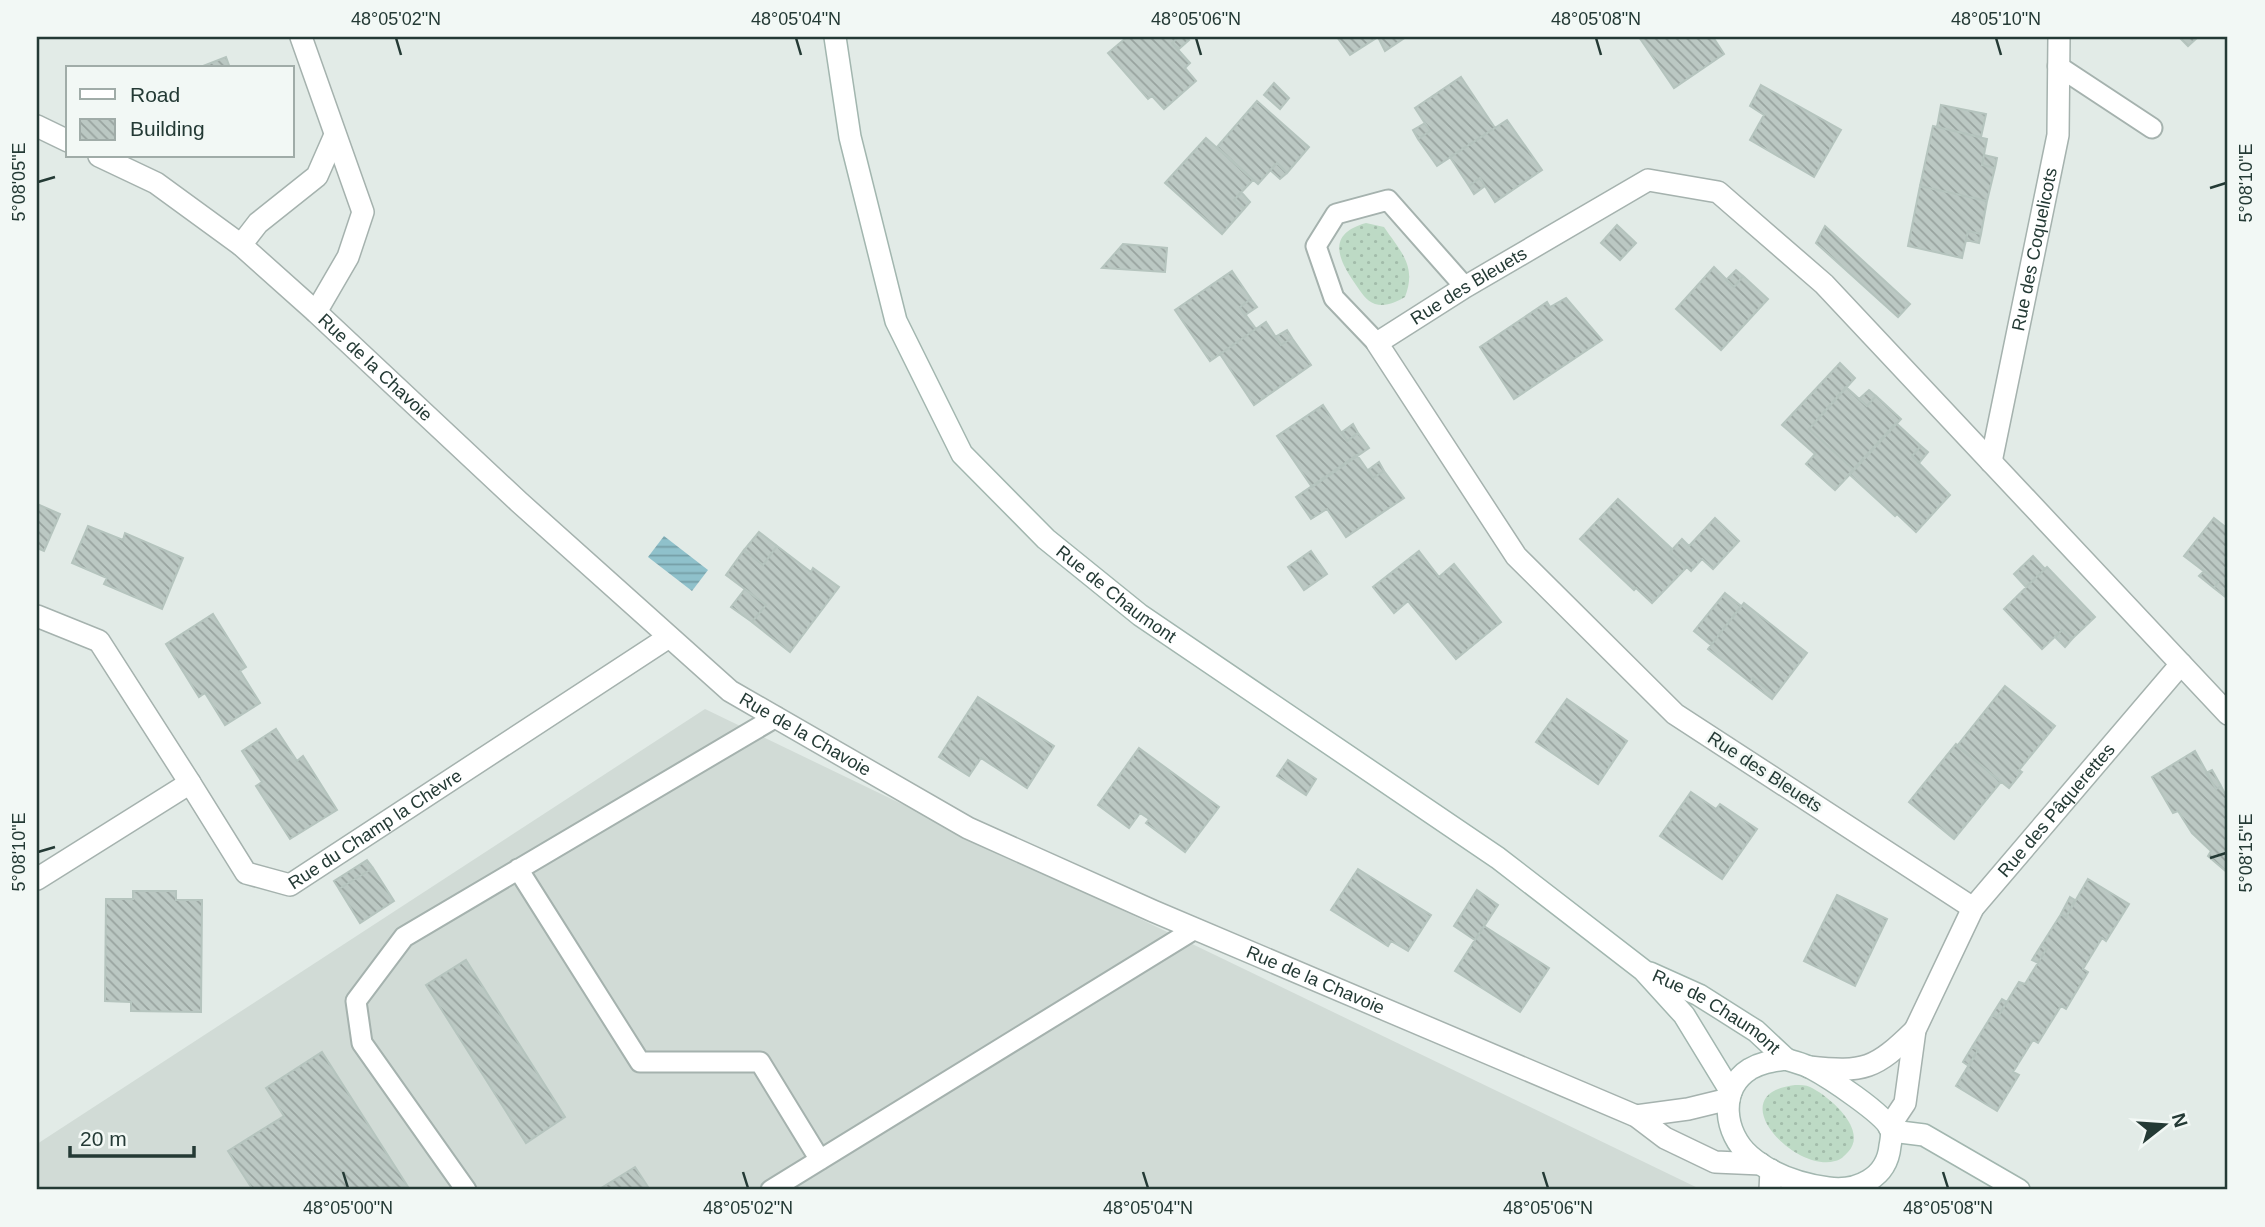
<svg xmlns="http://www.w3.org/2000/svg" width="2265" height="1227" viewBox="0 0 2265 1227" font-family="Arial,sans-serif">
	<style>
		.built { fill: #d1dbd6 }
		.grass { fill: url(#grass-dots) }
		.water { fill: url(#water-rules) }
		.building { fill: url(#building-back-hatch); stroke: #b5c4be; stroke-width: 2 }
		.lines { fill: none; stroke-linecap: round; stroke-linejoin: round }
		.lane-casing { stroke: #a5b2ae; stroke-width: 23 }
		.street-casing { stroke: #a5b2ae; stroke-width: 24 }
		.secondary-casing { stroke: #a2b6af; stroke-width: 24 }
		.lane { stroke: #fff; stroke-width: 19 }
		.street { stroke: #fff; stroke-width: 21 }
		.secondary { stroke: #fff; stroke-width: 21 }
		.ticks { fill: none; stroke: #243a35; stroke-width: 2.5 }
		.labels { text-anchor: middle; stroke-width: 5; stroke-linejoin: round; paint-order: stroke }
		.street-label { font-size: 18px; fill: #243a35; stroke: #f2f8f5 }
		.neatline { fill: none; stroke: #243a35; stroke-width: 2.5 }
		.ticks-label { font-size: 18px; text-anchor: middle; fill: #243a35 }
	</style>
	<defs>
		<pattern id="grass-dots" width="8" height="8" patternUnits="userSpaceOnUse" patternTransform="scale(1.75)"><rect width="8" height="8" fill="#bddac5"/><path d="M2 2h.1M6 6h.1" fill="none" stroke="#a2bcaa" stroke-width="1.8" stroke-linecap="round"/></pattern>
		<pattern id="water-rules" width="6" height="5" patternUnits="userSpaceOnUse" patternTransform="scale(1.75)"><rect width="6" height="5" fill="#8fc1cb"/><path d="M0 2.5h6" fill="none" stroke="#759ea6"/></pattern>
		<pattern id="building-back-hatch" width="6" height="6" patternUnits="userSpaceOnUse" patternTransform="scale(1.75)"><rect width="6" height="6" fill="#bbc8c3"/><path d="M-1 5l2 2M0 0l6 6M5-1l2 2" fill="none" stroke="#98a39f"/></pattern>
	</defs>
	<rect width="100%" height="100%" fill="#e2ebe7"/>
	<path class="built" d="M 705,709 L 1702,1190 L 37,1190 L 37,1144 Z"/>
	<path class="grass" d="M 1366,223 L 1384,227 C 1401,252 1417,266 1405,297 C 1396,302 1386,307 1375,304 C 1366,301 1361,292 1356,285 C 1337,258 1327,234 1366,223 Z
		M 1795,1085 C 1800,1085 1806,1085 1810,1087 C 1829,1096 1869,1130 1848,1152 C 1844,1156 1841,1160 1835,1161 C 1795,1173 1719,1094 1795,1085 Z"/>
	<path class="water" d="M 664,536 L 708,570 L 692,591 L 648,557 Z"/>
	<path class="building" d="M 1127,37 L 1179,37 L 1172,43 L 1190,63 L 1185,68 L 1196,81 L 1164,109 L 1152,96 L 1148,99 L 1108,53 Z
		M 1179,37 L 1185,37 L 1189,40 L 1179,49 L 1172,43 Z
		M 1337,37 L 1378,37 L 1350,55 Z
		M 1378,37 L 1406,37 L 1385,51 Z
		M 1639,37 L 1713,37 L 1724,54 L 1674,88 Z
		M 2179,37 L 2198,37 L 2188,46 Z
		M 226,57 L 230,68 L 198,68 Z
		M 1461,77 L 1495,128 L 1437,166 L 1418,139 L 1430,131 L 1415,108 Z
		M 1274,83 L 1289,98 L 1280,109 L 1264,95 Z
		M 1761,85 L 1841,130 L 1814,177 L 1750,140 L 1764,115 L 1750,106 Z
		M 1257,101 L 1309,147 L 1287,173 L 1277,163 L 1258,184 L 1217,147 Z
		M 1941,105 L 1986,114 L 1981,137 L 1937,127 Z
		M 1507,120 L 1542,170 L 1495,202 L 1480,178 L 1469,186 L 1450,157 Z
		M 1425,123 L 1430,131 L 1418,139 L 1413,130 Z
		M 1933,126 L 1987,139 L 1982,165 L 1995,168 L 1987,201 L 1920,186 Z
		M 1206,138 L 1253,180 L 1234,200 L 1244,209 L 1222,234 L 1165,183 Z
		M 1984,155 L 1997,158 L 1995,168 L 1982,165 Z
		M 1277,163 L 1287,173 L 1280,179 L 1270,170 Z
		M 1480,178 L 1485,186 L 1474,194 L 1469,186 Z
		M 1920,186 L 1987,201 L 1981,234 L 1968,231 L 1962,258 L 1908,246 Z
		M 1241,192 L 1250,202 L 1244,209 L 1234,200 Z
		M 1617,225 L 1636,243 L 1620,260 L 1601,243 Z
		M 1825,226 L 1910,304 L 1898,317 L 1816,243 Z
		M 1968,231 L 1981,234 L 1979,243 L 1966,240 Z
		M 1123,244 L 1167,248 L 1165,272 L 1102,268 Z
		M 1714,267 L 1734,287 L 1743,276 L 1768,299 L 1721,350 L 1676,309 Z
		M 1736,270 L 1743,276 L 1734,287 L 1726,280 Z
		M 1232,271 L 1251,299 L 1240,307 L 1256,329 L 1210,361 L 1175,310 Z
		M 1566,298 L 1602,340 L 1514,399 L 1480,347 L 1547,302 L 1550,307 Z
		M 1251,299 L 1257,307 L 1245,315 L 1240,307 Z
		M 1266,322 L 1281,345 L 1292,338 L 1311,365 L 1254,405 L 1220,354 Z
		M 1287,330 L 1292,338 L 1281,345 L 1275,337 Z
		M 1840,363 L 1855,378 L 1809,429 L 1854,470 L 1835,490 L 1806,464 L 1815,454 L 1782,425 Z
		M 1846,387 L 1867,406 L 1876,396 L 1901,419 L 1854,470 L 1809,429 Z
		M 1869,390 L 1876,396 L 1867,406 L 1859,399 Z
		M 1323,405 L 1347,441 L 1358,433 L 1369,448 L 1312,487 L 1277,436 Z
		M 1896,423 L 1921,446 L 1912,456 L 1950,495 L 1916,532 L 1897,514 L 1895,516 L 1849,474 Z
		M 1353,424 L 1358,433 L 1347,441 L 1342,432 Z
		M 1921,446 L 1928,452 L 1919,463 L 1912,456 Z
		M 1357,455 L 1373,478 L 1384,471 L 1404,498 L 1346,537 L 1327,509 L 1311,519 L 1296,497 Z
		M 1379,462 L 1384,471 L 1373,478 L 1368,470 Z
		M 1618,499 L 1672,549 L 1670,552 L 1687,567 L 1652,603 L 1636,588 L 1634,590 L 1580,539 Z
		M 37,504 L 60,514 L 44,551 L 37,548 Z
		M 1715,518 L 1739,541 L 1713,569 L 1702,559 L 1691,571 L 1670,552 L 1682,539 L 1689,546 Z
		M 2214,518 L 2228,529 L 2228,599 L 2214,588 L 2218,582 L 2184,556 Z
		M 88,526 L 123,540 L 125,533 L 183,558 L 162,609 L 104,584 L 107,578 L 72,563 Z
		M 759,532 L 777,546 L 763,565 L 744,550 Z
		M 777,546 L 811,572 L 813,568 L 839,587 L 790,652 L 752,622 L 766,605 L 726,575 L 744,550 L 763,565 Z
		M 1311,551 L 1327,574 L 1304,590 L 1288,567 Z
		M 1419,551 L 1439,577 L 1454,564 L 1501,622 L 1456,659 L 1408,601 L 1394,613 L 1373,587 Z
		M 2033,556 L 2045,569 L 2026,587 L 2014,574 Z
		M 2047,567 L 2095,617 L 2072,639 L 2062,630 L 2042,649 L 2004,609 Z
		M 2204,571 L 2218,582 L 2214,588 L 2199,576 Z
		M 745,589 L 766,605 L 752,622 L 731,607 Z
		M 1725,593 L 1741,606 L 1711,645 L 1694,631 Z
		M 1744,603 L 1807,653 L 1775,695 L 1753,678 L 1750,682 L 1708,649 Z
		M 213,614 L 246,667 L 240,671 L 260,703 L 225,725 L 205,693 L 199,697 L 166,644 Z
		M 2062,630 L 2072,639 L 2065,647 L 2055,637 Z
		M 1753,678 L 1775,695 L 1772,699 L 1750,682 Z
		M 2005,686 L 2055,726 L 2019,770 L 2022,772 L 2009,788 L 1957,746 Z
		M 978,697 L 1054,746 L 1027,788 L 981,758 L 969,776 L 939,757 Z
		M 1567,699 L 1627,741 L 1598,784 L 1536,742 Z
		M 276,729 L 297,761 L 303,756 L 337,810 L 290,839 L 256,786 L 262,782 L 242,751 Z
		M 1956,744 L 2001,782 L 1954,839 L 1909,802 Z
		M 1139,748 L 1219,807 L 1185,852 L 1146,823 L 1149,819 L 1140,813 L 1129,828 L 1098,805 Z
		M 2195,751 L 2216,789 L 2221,786 L 2228,800 L 2228,873 L 2208,856 L 2211,851 L 2192,833 L 2178,811 L 2173,813 L 2152,777 Z
		M 1288,760 L 1316,779 L 1306,795 L 1277,776 Z
		M 2212,770 L 2221,786 L 2216,789 L 2206,773 Z
		M 1691,792 L 1716,809 L 1720,804 L 1757,829 L 1722,879 L 1660,836 Z
		M 367,860 L 373,868 L 339,889 L 334,881 Z
		M 373,868 L 394,901 L 360,923 L 339,889 Z
		M 1358,869 L 1431,915 L 1408,951 L 1391,941 L 1388,946 L 1331,910 Z
		M 2088,879 L 2129,904 L 2106,941 L 2102,938 L 2083,969 L 2088,972 L 2066,1009 L 2061,1006 L 2038,1043 L 2033,1040 L 2013,1072 L 2019,1075 L 1997,1111 L 1956,1086 L 1978,1050 L 1972,1047 L 1992,1015 L 1997,1018 L 2019,982 L 2025,984 L 2047,948 L 2042,944 L 2061,914 L 2066,917 Z
		M 1477,890 L 1498,905 L 1475,940 L 1454,926 Z
		M 133,891 L 176,891 L 176,900 L 202,900 L 201,1012 L 131,1011 L 131,1002 L 105,1001 L 106,899 L 133,899 Z
		M 1837,895 L 1887,919 L 1855,986 L 1804,961 Z
		M 2070,897 L 2075,900 L 2066,917 L 2061,914 Z
		M 1484,926 L 1549,968 L 1520,1012 L 1455,971 Z
		M 2042,944 L 2047,948 L 2038,963 L 2032,960 Z
		M 466,960 L 565,1117 L 526,1143 L 426,985 Z
		M 2002,999 L 2007,1002 L 1997,1018 L 1992,1015 Z
		M 1972,1047 L 1978,1050 L 1969,1066 L 1963,1062 Z
		M 322,1052 L 410,1190 L 253,1190 L 228,1151 L 284,1116 L 266,1088 Z
		M 635,1167 L 650,1190 L 598,1190 Z"/>
	<g class="lines">
		<defs>
			<path id="lane" d="M 2058,66 L 2152,128
				M 1377,343 L 1334,298 L 1316,246 L 1336,214 L 1388,200 L 1465,287
				M 518,869 L 640,1062 L 760,1062 L 820,1160
				M 466,1190 L 362,1043 L 356,1001 L 404,937 L 776,717
				M 771,1190 L 1195,929"/>
			<g id="street">
				<path d="M 301,37 L 363,212 L 348,257 L 316,312"/>
				<path d="M 37,126 L 68,141"/>
				<path id="s1" d="M 99,156 L 156,183 L 241,245 L 316,312 L 519,502 L 730,691 L 968,828 L 1153,911 L 1636,1116 L 1665,1138 L 1715,1162 L 1761,1164"/>
				<path d="M 241,245 L 258,223 L 317,176 L 335,135"/>
				<path id="s2" d="M 1991,462 L 2058,135 L 2059,37"/>
				<path d="M 37,616 L 99,641 L 190,783"/>
				<path id="s3" d="M 37,879 L 190,783 L 246,873 L 290,885 L 669,637"/>
				<path id="s4" d="M 1973,908 L 1675,714 L 1516,556 L 1377,343 L 1465,287 L 1648,180 L 1718,192 L 1824,284 L 2181,664"/>
				<path d="M 1809,1067 C 1865,1073 1875,1069 1915,1030"/>
				<path d="M 1636,1116 L 1688,1109 L 1729,1099"/>
				<path id="s5" d="M 1889,1127 L 1905,1103 L 1915,1030 L 1973,908 L 2181,664 L 2228,714"/>
				<path d="M 1770,1190 L 1771,1170"/>
			</g>
			<g id="secondary">
				<path id="s6" d="M 835,37 L 850,137 L 896,321 L 962,454 L 1046,539 L 1140,615 L 1498,858 L 1643,970 L 1684,1015 L 1731,1092"/>
				<path id="s7" d="M 1650,973 L 1699,995 L 1756,1031 L 1786,1059"/>
				<path d="M 1786,1059 C 1794,1062 1804,1064 1811,1068 C 1828,1077 1885,1114 1891,1130 C 1892,1134 1891,1141 1890,1146 C 1887,1178 1857,1192 1828,1188 C 1800,1184 1772,1175 1750,1156 C 1724,1134 1718,1089 1750,1069 C 1762,1062 1773,1061 1786,1059 Z"/>
				<path d="M 1892,1131 L 1924,1135 L 2019,1190"/>
			</g>
		</defs>
		<use href="#lane" class="lane-casing"/>
		<use href="#street" class="street-casing"/>
		<use href="#secondary" class="secondary-casing"/>
		<use href="#lane" class="lane"/>
		<use href="#street" class="street"/>
		<use href="#secondary" class="secondary"/>
	</g>
	<path class="ticks" d="M 396,38 L 401,55M 796,38 L 801,55M 1196,38 L 1201,55M 1596,38 L 1601,55M 1996,38 L 2001,55M 38,182 L 55,177M 2210,188 L 2226,183M 38,852 L 55,847M 2210,858 L 2226,853M 343,1172 L 348,1188M 743,1172 L 748,1188M 1143,1172 L 1148,1188M 1543,1172 L 1548,1188M 1943,1172 L 1948,1188"/>
	<g class="labels">
		<g class="street-label">
			<text dy="6" stroke="none"><textPath href="#s2" startOffset="217">Rue des Coquelicots</textPath></text>
			<text dy="6" stroke="none"><textPath href="#s4" startOffset="942">Rue des Bleuets</textPath></text>
			<text dy="6" stroke="none"><textPath href="#s1" startOffset="350">Rue de la Chavoie</textPath></text>
			<text dy="6" stroke="none"><textPath href="#s6" startOffset="648">Rue de Chaumont</textPath></text>
			<text dy="6" stroke="none"><textPath href="#s1" startOffset="917">Rue de la Chavoie</textPath></text>
			<text transform="translate(1765 772) rotate(33)" y="6">Rue des Bleuets</text>
			<text dy="6" stroke="none"><textPath href="#s5" startOffset="366">Rue des Pâquerettes</textPath></text>
			<text dy="6" stroke="none"><textPath href="#s3" startOffset="434">Rue du Champ la Chèvre</textPath></text>
			<text dy="6" stroke="none"><textPath href="#s1" startOffset="1484">Rue de la Chavoie</textPath></text>
			<text dy="6" stroke="none"><textPath href="#s7" startOffset="77">Rue de Chaumont</textPath></text>
		</g>
	</g>
	<rect width="2265" height="1227" fill="none" stroke="#f2f8f5" stroke-width="77"/>
	<rect x="66" y="66" width="228" height="91" fill="#f2f8f5" stroke="#a0aca8" stroke-width="2"/>
	<rect x="80" y="89" width="35" height="10" fill="#ffffff" stroke="#a0aca8" stroke-width="2"/>
	<text x="130" y="102" font-size="21" fill="#243a35">Road</text>
	<rect x="80" y="119" width="35" height="21" fill="url(#building-back-hatch)" stroke="#a0aca8" stroke-width="2"/>
	<text x="130" y="136" font-size="21" fill="#243a35">Building</text>
	<g transform="translate(2164 1125) rotate(73)" stroke="#f2f8f5" stroke-width="5" paint-order="stroke">
	<path d="M0-5L12 26L0 18L-12 26Z" fill="#243a35"/>
	<text y="-10" font-size="19" font-weight="bold" text-anchor="middle" fill="#243a35">N</text>
	</g>
	<path d="M70 1146v10h124v-10" fill="none" stroke="#243a35" stroke-width="3.5"/>
	<text x="80" y="1146" font-size="21" fill="#243a35" stroke="#f2f8f5" stroke-width="5" paint-order="stroke">20 m</text>
	<rect x="38" y="38" width="2188" height="1150" class="neatline"/>
	<g class="ticks-label">
		<text x="396" y="25">48°05'02"N</text>
		<text x="796" y="25">48°05'04"N</text>
		<text x="1196" y="25">48°05'06"N</text>
		<text x="1596" y="25">48°05'08"N</text>
		<text x="1996" y="25">48°05'10"N</text>
		<text transform="translate(19 182) rotate(-90)" y="6">5°08'05"E</text>
		<text transform="translate(2246 183) rotate(-90)" y="6">5°08'10"E</text>
		<text transform="translate(19 852) rotate(-90)" y="6">5°08'10"E</text>
		<text transform="translate(2246 853) rotate(-90)" y="6">5°08'15"E</text>
		<text x="348" y="1214">48°05'00"N</text>
		<text x="748" y="1214">48°05'02"N</text>
		<text x="1148" y="1214">48°05'04"N</text>
		<text x="1548" y="1214">48°05'06"N</text>
		<text x="1948" y="1214">48°05'08"N</text>
	</g>
</svg>
